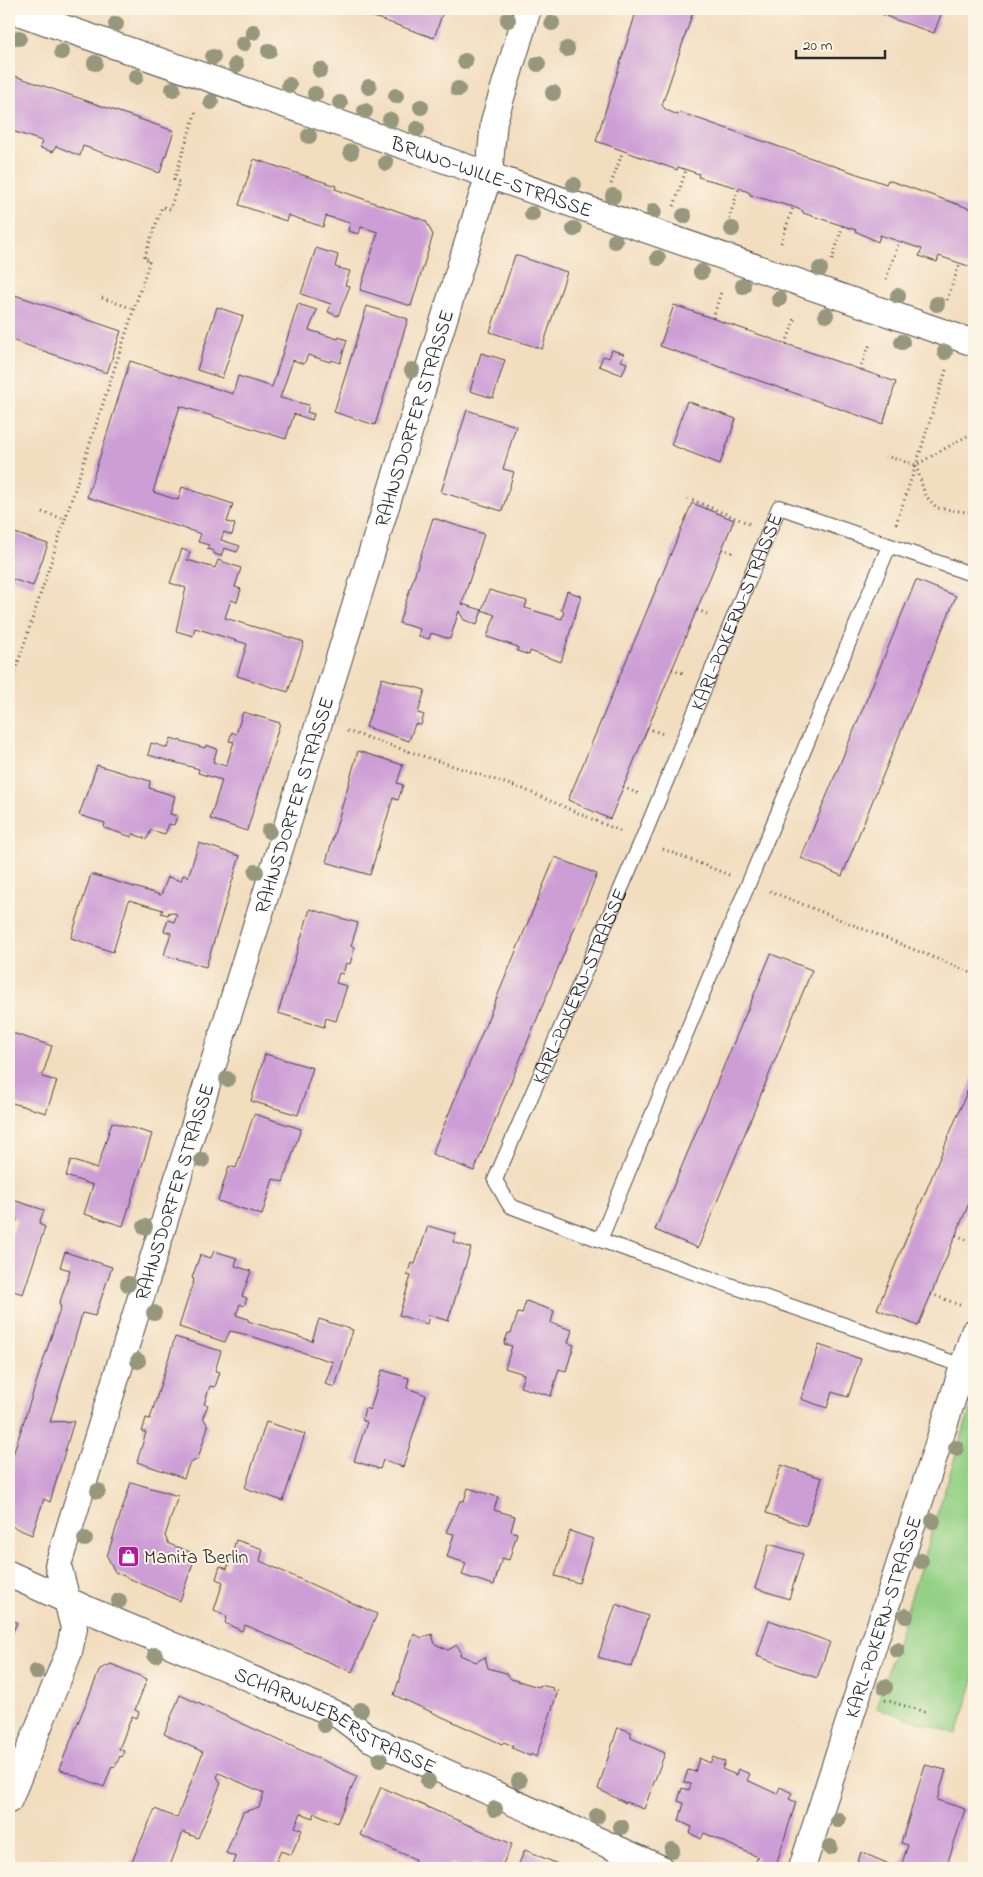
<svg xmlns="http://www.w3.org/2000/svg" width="983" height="1877" viewBox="0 0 983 1877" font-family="'Indie Flower',sans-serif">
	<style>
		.green { fill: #94d187; stroke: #607e59 }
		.building { fill: #cd9ed6 }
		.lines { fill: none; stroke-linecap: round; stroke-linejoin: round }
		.lane-casing { stroke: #494641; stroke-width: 16 }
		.street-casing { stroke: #494641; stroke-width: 28 }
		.path { stroke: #494641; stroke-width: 3; stroke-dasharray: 1 4; stroke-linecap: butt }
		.lane { stroke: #fff; stroke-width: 14 }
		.street { stroke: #fff; stroke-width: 26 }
		.tree { fill: #96977d }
		.labels { text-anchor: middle; stroke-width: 4; stroke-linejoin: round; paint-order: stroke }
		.street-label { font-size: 20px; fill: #2b2b2b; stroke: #fcf5e5 }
		.poi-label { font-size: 20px; fill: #2b2b2b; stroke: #fcf5e5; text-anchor: start }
	</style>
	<rect width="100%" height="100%" fill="#fcf5e5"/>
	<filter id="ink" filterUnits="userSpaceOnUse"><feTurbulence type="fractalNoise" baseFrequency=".02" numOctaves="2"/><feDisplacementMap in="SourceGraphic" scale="10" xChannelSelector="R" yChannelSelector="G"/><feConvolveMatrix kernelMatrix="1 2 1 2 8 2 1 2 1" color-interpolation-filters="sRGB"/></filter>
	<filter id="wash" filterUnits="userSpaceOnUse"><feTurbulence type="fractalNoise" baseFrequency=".0096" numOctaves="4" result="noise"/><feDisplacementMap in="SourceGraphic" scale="20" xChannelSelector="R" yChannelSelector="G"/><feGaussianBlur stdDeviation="1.12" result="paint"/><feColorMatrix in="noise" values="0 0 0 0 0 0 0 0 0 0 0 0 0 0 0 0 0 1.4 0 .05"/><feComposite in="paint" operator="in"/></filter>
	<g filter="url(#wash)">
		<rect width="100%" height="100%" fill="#f2ddbf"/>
		<path class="green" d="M 974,1397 L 974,1680 L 957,1734 L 876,1708 Z"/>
		<g id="blocks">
			<path class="building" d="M 351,9 L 444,9 L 434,38 Z
				M 637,9 L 694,9 L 662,105 L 666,110 L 678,115 L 679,112 L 886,184 L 888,180 L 974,210 L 974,268 L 939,256 L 937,262 L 919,256 L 922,249 L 880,235 L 878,242 L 855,231 L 856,230 L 803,213 L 803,211 L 793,207 L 750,195 L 750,193 L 739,188 L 698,177 L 699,174 L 678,167 L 677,170 L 596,141 Z
				M 876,9 L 943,9 L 934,33 L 893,19 L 875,11 Z
				M 9,74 L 174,131 L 160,173 L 83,146 L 80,156 L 56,146 L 53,152 L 40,148 L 42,141 L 9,130 Z
				M 254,159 L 336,186 L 335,189 L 426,221 L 433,235 L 411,306 L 360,290 L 378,232 L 361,227 L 359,234 L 348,231 L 350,223 L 326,216 L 323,227 L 288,215 L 286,221 L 239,205 Z
				M 316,248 L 338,255 L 335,267 L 350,271 L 345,285 L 350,286 L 338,316 L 328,312 L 331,304 L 301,294 Z
				M 515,255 L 567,272 L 542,349 L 490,332 Z
				M 9,293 L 121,331 L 107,373 L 9,339 Z
				M 298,304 L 317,310 L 309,330 L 338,339 L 339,337 L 347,340 L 340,363 L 331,360 L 330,362 L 308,355 L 304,364 L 293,360 L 280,398 L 309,405 L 307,412 L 314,414 L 312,420 L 294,414 L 286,439 L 180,406 L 153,492 L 178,500 L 182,487 L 233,504 L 227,522 L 235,524 L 232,535 L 224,532 L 221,540 L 240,546 L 237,552 L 224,548 L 221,556 L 214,554 L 214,551 L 207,549 L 209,545 L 198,542 L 201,534 L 87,497 L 130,361 L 233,394 L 238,376 L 272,387 Z
				M 674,305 L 896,382 L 883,424 L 660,346 Z
				M 367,306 L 408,319 L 375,425 L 334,412 Z
				M 217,307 L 243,316 L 222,378 L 197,370 Z
				M 612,350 L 624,354 L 621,361 L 627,363 L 622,375 L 599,366 L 603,356 L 609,358 Z
				M 481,353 L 505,360 L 493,398 L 470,391 Z
				M 687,401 L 736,419 L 720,464 L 671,445 Z
				M 467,410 L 516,426 L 503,469 L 514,472 L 502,511 L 441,492 Z
				M 692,503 L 734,520 L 610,819 L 568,800 Z
				M 433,518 L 484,534 L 462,604 L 482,610 L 477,625 L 464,620 L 459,611 L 450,639 L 431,633 L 429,639 L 418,636 L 420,629 L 399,623 Z
				M 9,531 L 48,544 L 33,586 L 9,578 Z
				M 182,549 L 190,552 L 187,560 L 215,568 L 218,560 L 241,568 L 235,587 L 241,589 L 237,602 L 231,600 L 225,618 L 304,642 L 288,692 L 237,676 L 247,644 L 195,628 L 193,636 L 176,631 L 186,588 L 170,583 Z
				M 916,580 L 956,596 L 842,876 L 801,858 Z
				M 489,590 L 527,601 L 525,608 L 562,619 L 564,611 L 561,610 L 567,591 L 581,596 L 561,662 L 530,651 L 529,655 L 517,651 L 518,647 L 487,637 L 495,615 L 482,610 Z
				M 382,678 L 425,690 L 418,713 L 424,715 L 421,725 L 415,724 L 409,741 L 366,727 Z
				M 243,712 L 280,723 L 247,831 L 210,819 L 222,780 L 198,773 L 199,769 L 148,755 L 151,743 L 168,748 L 171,738 L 205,748 L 206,745 L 217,749 L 213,762 L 226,766 L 234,742 L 229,741 L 232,732 L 236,734 Z
				M 358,751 L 403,765 L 397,783 L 403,785 L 398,800 L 393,798 L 370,875 L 326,862 Z
				M 97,765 L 150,781 L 149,788 L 175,796 L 170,814 L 177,816 L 174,825 L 169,824 L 165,834 L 151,830 L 147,839 L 133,834 L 132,837 L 104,828 L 105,823 L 79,815 Z
				M 199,843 L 240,856 L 206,967 L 164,955 L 171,933 L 164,931 L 168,920 L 174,922 L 177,914 L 169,912 L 168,915 L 161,913 L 163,910 L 129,900 L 113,952 L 71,938 L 91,874 L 161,895 L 168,877 L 181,881 L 183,875 L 188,877 Z
				M 555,857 L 597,874 L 474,1171 L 432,1154 Z
				M 310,909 L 358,923 L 351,946 L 355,947 L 350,964 L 346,963 L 343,974 L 339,973 L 336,983 L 347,986 L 336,1021 L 326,1018 L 324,1027 L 278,1013 Z
				M 771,954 L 812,970 L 698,1248 L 655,1230 Z
				M 9,1032 L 52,1046 L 42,1077 L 57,1081 L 46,1113 L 9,1102 L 9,1086 L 14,1069 L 9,1067 Z
				M 265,1054 L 313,1068 L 298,1115 L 251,1101 Z
				M 974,1075 L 974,1191 L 918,1326 L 877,1309 Z
				M 254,1114 L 301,1129 L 283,1182 L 273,1179 L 262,1215 L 218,1201 L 229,1166 L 236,1168 Z
				M 112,1122 L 152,1134 L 123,1226 L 84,1214 L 93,1185 L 66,1176 L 71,1160 L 97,1169 Z
				M 13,1200 L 44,1210 L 39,1224 L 45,1227 L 23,1294 L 13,1291 L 9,1302 L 9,1245 L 17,1219 L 9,1216 Z
				M 428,1226 L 456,1234 L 453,1242 L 471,1248 L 448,1321 L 429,1315 L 427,1324 L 399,1315 L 411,1276 L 407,1275 L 411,1263 L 415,1264 Z
				M 214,1251 L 237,1258 L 235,1266 L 251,1271 L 242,1296 L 247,1298 L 244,1306 L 240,1304 L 236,1315 L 248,1319 L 248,1321 L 312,1341 L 319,1319 L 353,1330 L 335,1387 L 325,1384 L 333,1362 L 244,1334 L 230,1331 L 225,1342 L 179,1327 L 194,1279 L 192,1278 L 200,1255 L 211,1258 Z
				M 65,1252 L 112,1267 L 95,1316 L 82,1313 L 79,1325 L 50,1422 L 74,1421 L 50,1502 L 44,1499 L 32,1535 L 9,1525 L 9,1467 L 61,1306 L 59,1305 L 70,1270 L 60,1267 Z
				M 526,1301 L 554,1311 L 551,1323 L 572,1330 L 568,1343 L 574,1345 L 566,1371 L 559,1369 L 551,1396 L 520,1387 L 524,1374 L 505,1368 L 512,1346 L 504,1344 L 508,1333 L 511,1333 L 518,1313 L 522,1314 Z
				M 175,1337 L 221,1351 L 215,1371 L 220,1372 L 215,1387 L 210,1386 L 204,1404 L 208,1405 L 203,1417 L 208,1426 L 198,1459 L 189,1464 L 184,1478 L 137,1462 L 146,1432 L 142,1432 L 146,1418 L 150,1419 Z
				M 819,1345 L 861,1359 L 848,1397 L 832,1392 L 827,1408 L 801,1399 Z
				M 382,1370 L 409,1378 L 407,1388 L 426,1395 L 403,1467 L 383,1460 L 380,1469 L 354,1461 L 367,1422 L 362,1420 L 365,1408 L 370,1410 Z
				M 266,1422 L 305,1434 L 283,1501 L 245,1488 Z
				M 781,1465 L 822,1478 L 806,1526 L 766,1513 Z
				M 131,1482 L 178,1496 L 165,1536 L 169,1544 L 196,1554 L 180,1601 L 115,1572 L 107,1556 Z
				M 468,1488 L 498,1497 L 494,1510 L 515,1516 L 511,1531 L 517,1533 L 509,1560 L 502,1558 L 494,1585 L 462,1575 L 466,1563 L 447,1557 L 454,1534 L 446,1532 L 460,1501 L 464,1501 Z
				M 570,1531 L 593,1539 L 579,1583 L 555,1576 Z
				M 236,1540 L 263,1549 L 260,1561 L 377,1614 L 352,1672 L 245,1625 L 242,1631 L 225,1623 L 227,1616 L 214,1610 L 223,1582 L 216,1579 L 220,1566 L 227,1569 Z
				M 769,1544 L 803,1554 L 789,1599 L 755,1588 Z
				M 616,1604 L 648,1616 L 632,1667 L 598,1657 Z
				M 9,1619 L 17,1622 L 9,1642 Z
				M 769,1620 L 830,1642 L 817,1678 L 757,1656 Z
				M 414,1634 L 422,1638 L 432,1634 L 435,1644 L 448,1650 L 457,1645 L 461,1652 L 460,1655 L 476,1662 L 485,1657 L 488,1668 L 506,1673 L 511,1679 L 539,1687 L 540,1685 L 553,1688 L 552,1690 L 558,1691 L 536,1757 L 531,1754 L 530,1756 L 512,1748 L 513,1746 L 504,1742 L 502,1744 L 394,1695 Z
				M 111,1664 L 147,1679 L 135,1710 L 139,1712 L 137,1718 L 132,1716 L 119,1749 L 124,1751 L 122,1757 L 120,1756 L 115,1767 L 112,1766 L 104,1787 L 59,1769 L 100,1669 Z
				M 180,1695 L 357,1776 L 337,1823 L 315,1813 L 313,1818 L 301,1813 L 295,1827 L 302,1830 L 291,1855 L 281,1851 L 273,1868 L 258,1868 L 248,1864 L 246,1868 L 232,1868 L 236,1857 L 226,1853 L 243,1812 L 259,1807 L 264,1793 L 219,1773 L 217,1777 L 221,1783 L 198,1838 L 183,1832 L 169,1868 L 129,1868 L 155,1809 L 177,1818 L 203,1752 L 164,1734 Z
				M 618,1727 L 631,1732 L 631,1738 L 665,1753 L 644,1809 L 626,1802 L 626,1803 L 598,1789 Z
				M 713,1757 L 725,1762 L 722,1769 L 736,1775 L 738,1769 L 750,1774 L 747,1780 L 777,1794 L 780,1787 L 792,1793 L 789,1799 L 796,1802 L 776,1865 L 769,1862 L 766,1868 L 755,1863 L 758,1857 L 704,1833 L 701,1839 L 690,1833 L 692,1827 L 679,1821 L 684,1803 L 678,1801 L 682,1788 L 689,1790 L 691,1784 L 684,1782 L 688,1770 L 695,1772 L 699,1758 L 710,1763 Z
				M 925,1765 L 946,1770 L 937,1800 L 965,1809 L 946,1868 L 856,1868 L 861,1852 L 896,1867 L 902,1863 L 908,1845 L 901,1843 Z
				M 381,1787 L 512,1844 L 501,1868 L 489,1868 L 475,1863 L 473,1868 L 461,1868 L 450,1863 L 448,1868 L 412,1868 L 415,1859 L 360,1835 Z
				M 525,1850 L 567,1868 L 517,1868 Z"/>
		</g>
	</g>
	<g filter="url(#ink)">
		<use href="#blocks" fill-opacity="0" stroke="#494641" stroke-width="1"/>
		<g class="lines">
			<defs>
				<g id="lane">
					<path d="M 600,1240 L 889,546"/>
					<path id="s1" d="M 963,1366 L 600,1240 L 510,1206 L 495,1180 L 642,840 L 779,507 L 974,575"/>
				</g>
				<g id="street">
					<path id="s2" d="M 9,9 L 974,343"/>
					<path id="s3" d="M 9,1574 L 93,1612 L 340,1716 L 369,1738 L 660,1868"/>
					<path id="s4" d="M 9,1800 L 69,1652 L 74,1628 L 58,1565 L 489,174 L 494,121 L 528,9"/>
					<path id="s5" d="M 802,1868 L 974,1332"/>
				</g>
			</defs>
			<use href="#lane" class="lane-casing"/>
			<use href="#street" class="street-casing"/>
			<path class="path" d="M 611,184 L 623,151
				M 674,206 L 686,170
				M 727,224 L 739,188
				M 781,243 L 793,207
				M 832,260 L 843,225
				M 886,279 L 899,242
				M 102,298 L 134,309
				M 947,300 L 960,263
				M 713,318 L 721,292
				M 786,344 L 795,318
				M 860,370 L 870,344
				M 946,370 L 916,465 L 925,495 L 937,508 L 974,513
				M 885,456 L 916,465
				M 688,498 L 750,524
				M 42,512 L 65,519
				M 896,524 L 916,465 L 974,432
				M 722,549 L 736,554
				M 697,610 L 710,615
				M 672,669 L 686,674
				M 9,690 L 150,260 L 144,258 L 162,207 L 170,209 L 179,182 L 174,180 L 196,111
				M 647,728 L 663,734
				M 347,731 L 523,789 L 622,832
				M 623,787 L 639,794
				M 663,849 L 729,875
				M 770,891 L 974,974
				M 956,1235 L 974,1243
				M 931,1294 L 962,1306
				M 885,1700 L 925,1712"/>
			<use href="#lane" class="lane"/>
			<use href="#street" class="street"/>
		</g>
		<g class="tree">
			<circle cx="508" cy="20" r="8"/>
			<circle cx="552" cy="23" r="8"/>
			<circle cx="116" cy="24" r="8"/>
			<circle cx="253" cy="32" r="8"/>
			<circle cx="19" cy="38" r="8"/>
			<circle cx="243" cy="44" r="8"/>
			<circle cx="567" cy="49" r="8"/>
			<circle cx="269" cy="51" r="8"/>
			<circle cx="62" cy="52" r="8"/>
			<circle cx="213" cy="57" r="8"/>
			<circle cx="465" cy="61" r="8"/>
			<circle cx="95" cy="63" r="8"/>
			<circle cx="538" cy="64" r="8"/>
			<circle cx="236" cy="65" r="8"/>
			<circle cx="320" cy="70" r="8"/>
			<circle cx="136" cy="77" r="8"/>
			<circle cx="289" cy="85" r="8"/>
			<circle cx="369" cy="87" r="8"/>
			<circle cx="173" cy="89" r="8"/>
			<circle cx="458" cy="89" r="8"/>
			<circle cx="553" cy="93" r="8"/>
			<circle cx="315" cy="94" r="8"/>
			<circle cx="396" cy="96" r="8"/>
			<circle cx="211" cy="102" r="8"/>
			<circle cx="340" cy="103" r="8"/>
			<circle cx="421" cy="107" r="8"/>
			<circle cx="365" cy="111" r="8"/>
			<circle cx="390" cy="120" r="8"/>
			<circle cx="417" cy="129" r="8"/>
			<circle cx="309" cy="136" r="8"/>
			<circle cx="351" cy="152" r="8"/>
			<circle cx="386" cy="163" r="8"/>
			<circle cx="574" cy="185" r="8"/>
			<circle cx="613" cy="196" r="8"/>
			<circle cx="654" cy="211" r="8"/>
			<circle cx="532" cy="214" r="8"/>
			<circle cx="684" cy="216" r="8"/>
			<circle cx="574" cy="229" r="8"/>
			<circle cx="732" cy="229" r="8"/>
			<circle cx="615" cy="241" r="8"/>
			<circle cx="658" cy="258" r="8"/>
			<circle cx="820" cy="269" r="8"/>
			<circle cx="701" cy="272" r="8"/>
			<circle cx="743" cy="286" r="8"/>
			<circle cx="898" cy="296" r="8"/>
			<circle cx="779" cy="299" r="8"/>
			<circle cx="937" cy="304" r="8"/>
			<circle cx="826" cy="315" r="8"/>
			<circle cx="902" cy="342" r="8"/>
			<circle cx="945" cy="352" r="8"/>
			<circle cx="412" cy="370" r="8"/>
			<circle cx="269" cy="831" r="8"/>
			<circle cx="256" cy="872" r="8"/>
			<circle cx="227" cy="1079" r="8"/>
			<circle cx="202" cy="1160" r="8"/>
			<circle cx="145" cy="1227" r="8"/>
			<circle cx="128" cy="1284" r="8"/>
			<circle cx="154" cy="1313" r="8"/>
			<circle cx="138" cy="1361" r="8"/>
			<circle cx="956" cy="1448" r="8"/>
			<circle cx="98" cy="1491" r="8"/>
			<circle cx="933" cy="1521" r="8"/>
			<circle cx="85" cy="1539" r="8"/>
			<circle cx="921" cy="1561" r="8"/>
			<circle cx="119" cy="1601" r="8"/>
			<circle cx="906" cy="1616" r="8"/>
			<circle cx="897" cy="1650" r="8"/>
			<circle cx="155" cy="1655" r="8"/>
			<circle cx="36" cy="1672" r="8"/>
			<circle cx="885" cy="1687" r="8"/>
			<circle cx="361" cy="1710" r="8"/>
			<circle cx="324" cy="1725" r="8"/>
			<circle cx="380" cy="1760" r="8"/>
			<circle cx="428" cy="1781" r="8"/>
			<circle cx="519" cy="1781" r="8"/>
			<circle cx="495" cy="1809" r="8"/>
			<circle cx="597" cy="1816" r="8"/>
			<circle cx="838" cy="1820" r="8"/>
			<circle cx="621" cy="1827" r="8"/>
			<circle cx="830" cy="1847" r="8"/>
			<circle cx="672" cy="1850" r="8"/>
		</g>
	</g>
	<defs>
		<symbol id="shop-square" viewBox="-11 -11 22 22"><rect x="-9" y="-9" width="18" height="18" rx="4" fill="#b5179e" stroke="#fcf5e5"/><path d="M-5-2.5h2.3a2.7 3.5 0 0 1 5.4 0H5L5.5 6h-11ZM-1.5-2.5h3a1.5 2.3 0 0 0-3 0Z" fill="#fff"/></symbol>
	</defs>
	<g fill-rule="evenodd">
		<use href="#shop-square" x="116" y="1544" width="25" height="25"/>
	</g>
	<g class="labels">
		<g class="street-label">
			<text dy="7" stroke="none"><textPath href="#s2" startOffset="511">BRUNO-WILLE-STRASSE</textPath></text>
			<text dy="7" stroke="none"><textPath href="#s4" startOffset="1450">RAHNSDORFER STRASSE</textPath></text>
			<text dy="7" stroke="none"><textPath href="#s1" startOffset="1128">KARL-POKERN-STRASSE</textPath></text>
			<text dy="7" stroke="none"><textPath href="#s4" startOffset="1045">RAHNSDORFER STRASSE</textPath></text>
			<text dy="7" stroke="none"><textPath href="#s1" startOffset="722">KARL-POKERN-STRASSE</textPath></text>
			<text dy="7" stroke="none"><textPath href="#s4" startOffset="640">RAHNSDORFER STRASSE</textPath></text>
			<text dy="7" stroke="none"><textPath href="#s5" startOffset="264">KARL-POKERN-STRASSE</textPath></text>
			<text dy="7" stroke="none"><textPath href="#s3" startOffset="358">SCHARNWEBERSTRASSE</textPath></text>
		</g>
		<g class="poi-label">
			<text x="144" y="1563">Manita Berlin</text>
		</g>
	</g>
	<rect width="983" height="1877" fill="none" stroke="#fcf5e5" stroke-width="30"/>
	<path d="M796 50v8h89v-8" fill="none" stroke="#2b2b2b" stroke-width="2.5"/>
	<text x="803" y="50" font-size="15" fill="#2b2b2b" stroke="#fcf5e5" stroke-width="4" paint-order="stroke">20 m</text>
</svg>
